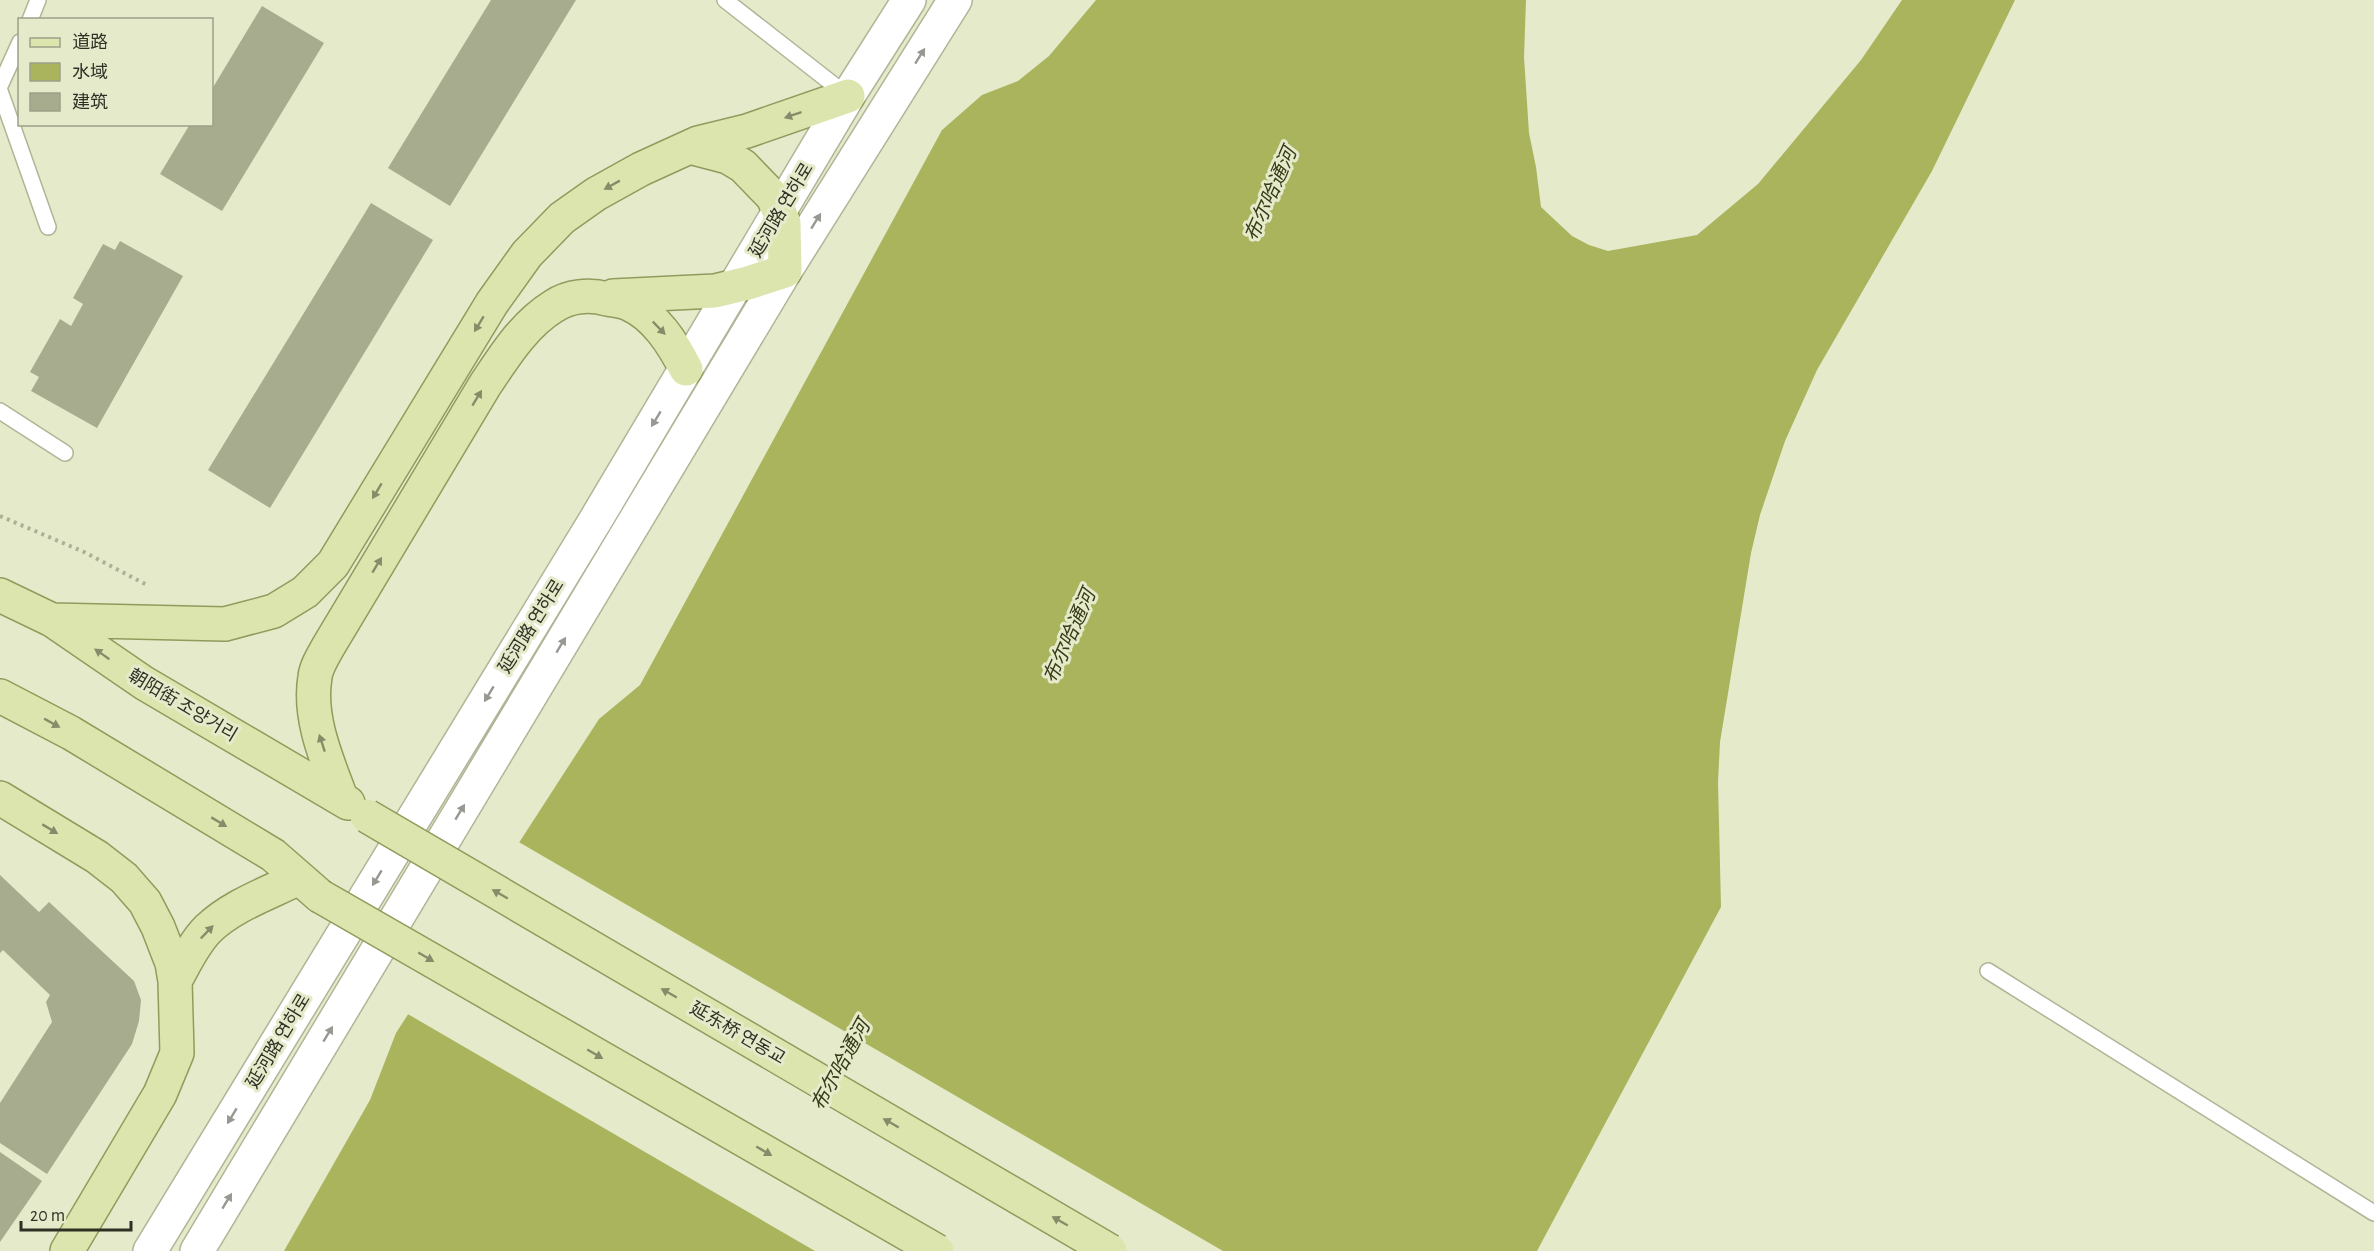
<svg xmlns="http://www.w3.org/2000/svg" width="2374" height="1251" viewBox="0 0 2374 1251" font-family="'Alegreya Sans','Noto Sans SC','Noto Sans KR',sans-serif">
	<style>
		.water { fill: #a9b45d }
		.pier { fill: #e5eacb }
		.building { fill: #a7ac8e }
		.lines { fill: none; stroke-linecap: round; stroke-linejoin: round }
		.service-casing { stroke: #b0b597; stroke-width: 18 }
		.secondary-casing { stroke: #b0b597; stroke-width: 36 }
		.primary-casing { stroke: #929a5c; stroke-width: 36 }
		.path { stroke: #acb097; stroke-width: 4; stroke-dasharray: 3 4.5; stroke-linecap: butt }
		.service { stroke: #fff; stroke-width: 15 }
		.secondary { stroke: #fff; stroke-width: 33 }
		.primary { stroke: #dde5af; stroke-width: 33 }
		.primary-bridge-casing { stroke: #929a5c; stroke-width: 36; stroke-linecap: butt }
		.primary-bridge { stroke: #dde5af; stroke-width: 33 }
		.oneway { fill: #979892 }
		.oneway2 { fill: #868b6a }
		.labels { text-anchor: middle; stroke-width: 6; stroke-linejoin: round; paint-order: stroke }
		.street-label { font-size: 18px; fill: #2f3125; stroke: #e5eacb }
		.water-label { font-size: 20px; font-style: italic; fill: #373b16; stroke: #e5eacb }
	</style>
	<rect width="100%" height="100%" fill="#e5eacb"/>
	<path class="water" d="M 1096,0 L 1526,0 L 1524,57 L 1529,133 L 1536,167 L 1541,207 L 1572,236 L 1589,245 L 1608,251 L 1697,235 L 1758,184 L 1861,60 L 1902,0 L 2015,0 L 1932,171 L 1817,370 L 1785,441 L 1760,515 L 1751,553 L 1720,742 L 1718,782 L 1721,907 L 1537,1251 L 284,1251 L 370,1100 L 396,1033 L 599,719 L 640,685 L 942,130 L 982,95 L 1018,81 L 1049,56 Z"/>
	<path class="pier" d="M 517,841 L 1223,1251 L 815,1251 L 406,1013 Z"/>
	<path class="building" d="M 491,0 L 576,0 L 450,206 L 388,168 Z
		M 262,6 L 324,43 L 222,211 L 160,174 L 190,124 L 212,124 L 212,89 Z
		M 371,203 L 433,240 L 270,508 L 208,470 Z
		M 120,241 L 183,276 L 97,428 L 31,391 L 39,377 L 30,372 L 60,319 L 71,326 L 83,304 L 73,298 L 103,244 L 115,250 Z
		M 0,875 L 39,912 L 49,902 L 134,981 L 141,1000 L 139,1021 L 132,1044 L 47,1174 L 0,1143 L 0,1103 L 52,1022 L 46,1002 L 50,995 L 3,950 L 0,953 Z
		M 0,1152 L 42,1181 L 0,1242 Z"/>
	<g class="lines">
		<defs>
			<path id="service" d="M 725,0 L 848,96
				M 30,20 L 38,0
				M 0,86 L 20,42
				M 0,91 L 48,227
				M 0,411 L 65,453
				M 1988,971 L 2374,1213"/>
			<path id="secondary" d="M 150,1251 L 595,521 L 848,96 L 909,0
				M 197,1251 L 785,271 L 955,0"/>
			<path id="primary" d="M 613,296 L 715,291 L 748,283 L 785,271 L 784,223 L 773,197 L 743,166 L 728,157 L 690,147
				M 0,595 L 52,620 L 144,683 L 348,803
				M 52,620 L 225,624 L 274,611 L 305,592 L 333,564 L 492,303 L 527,254 L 562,218 L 596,194 L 641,169 L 698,143 L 747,131 L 848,96
				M 0,696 L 71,733 L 273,855 L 320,896
				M 0,798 L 97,857 L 124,878 L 145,902 L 158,927 L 172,963 L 175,981 L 177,1053 L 160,1094 L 67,1251
				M 341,798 C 327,760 308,718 315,677 C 316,667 323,656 328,647 L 485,385 C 504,357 523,325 554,306 C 569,296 589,294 607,299 C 614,300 623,301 629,304 C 656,316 673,344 686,369
				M 175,981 C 185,963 194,943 208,929 C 233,905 269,893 299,878"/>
		</defs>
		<use href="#service" class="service-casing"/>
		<use href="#secondary" class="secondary-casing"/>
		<use href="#primary" class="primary-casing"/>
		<path class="path" d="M 0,516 L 84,552 L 147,585"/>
		<use href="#service" class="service"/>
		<use href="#secondary" class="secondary"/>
		<use href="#primary" class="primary"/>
		<defs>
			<path id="primary-bridge" d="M 367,816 L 1110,1251
				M 320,896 L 937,1251"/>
		</defs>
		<use href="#primary-bridge" class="primary-bridge-casing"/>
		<use href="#primary-bridge" class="primary-bridge"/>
	</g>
	<defs><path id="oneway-solid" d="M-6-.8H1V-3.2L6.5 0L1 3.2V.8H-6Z" transform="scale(1.5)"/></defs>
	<g class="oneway">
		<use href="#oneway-solid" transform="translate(920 56) rotate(-58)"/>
		<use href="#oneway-solid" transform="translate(816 221) rotate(-58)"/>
		<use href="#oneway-solid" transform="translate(656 419) rotate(121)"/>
		<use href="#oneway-solid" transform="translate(561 645) rotate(-59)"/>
		<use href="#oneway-solid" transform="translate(489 694) rotate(121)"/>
		<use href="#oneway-solid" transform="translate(460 812) rotate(-59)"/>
		<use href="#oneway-solid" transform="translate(377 878) rotate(121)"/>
		<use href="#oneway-solid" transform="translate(328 1034) rotate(-59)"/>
		<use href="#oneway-solid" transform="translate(232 1116) rotate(121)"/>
		<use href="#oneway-solid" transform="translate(227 1201) rotate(-59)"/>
	</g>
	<g class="oneway2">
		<use href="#oneway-solid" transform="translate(793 115) rotate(161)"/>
		<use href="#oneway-solid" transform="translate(612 185) rotate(151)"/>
		<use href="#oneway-solid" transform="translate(479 324) rotate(121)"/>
		<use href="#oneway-solid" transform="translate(659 328) rotate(46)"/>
		<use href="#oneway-solid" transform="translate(477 398) rotate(-59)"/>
		<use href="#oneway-solid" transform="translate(377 491) rotate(121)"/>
		<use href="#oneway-solid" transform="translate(377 565) rotate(-59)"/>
		<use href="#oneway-solid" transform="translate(102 654) rotate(-145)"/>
		<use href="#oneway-solid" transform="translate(52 723) rotate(29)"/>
		<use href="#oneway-solid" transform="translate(322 743) rotate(-108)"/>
		<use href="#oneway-solid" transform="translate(219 822) rotate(31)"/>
		<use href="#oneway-solid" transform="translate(50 829) rotate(31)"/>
		<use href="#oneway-solid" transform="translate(500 894) rotate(-150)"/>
		<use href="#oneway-solid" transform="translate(207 932) rotate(-46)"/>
		<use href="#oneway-solid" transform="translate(426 957) rotate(30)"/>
		<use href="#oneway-solid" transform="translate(669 993) rotate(-150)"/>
		<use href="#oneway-solid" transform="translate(595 1054) rotate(30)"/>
		<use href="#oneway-solid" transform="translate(891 1123) rotate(-150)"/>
		<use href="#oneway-solid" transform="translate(764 1151) rotate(30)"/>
		<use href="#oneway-solid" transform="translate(1060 1221) rotate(-150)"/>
	</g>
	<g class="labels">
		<g class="street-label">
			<text transform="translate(781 210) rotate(-59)" y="6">延河路 연하로</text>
			<text transform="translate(531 626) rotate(-58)" y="6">延河路 연하로</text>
			<text transform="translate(183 705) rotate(31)" y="6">朝阳街 조양거리</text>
			<text transform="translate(738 1033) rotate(30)" y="6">延东桥 연동교</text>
			<text transform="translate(278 1041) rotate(-59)" y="6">延河路 연하로</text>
		</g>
		<g class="water-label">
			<text transform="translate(1270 194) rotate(-66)" y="7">布尔哈通河</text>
			<text transform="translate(1069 636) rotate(-66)" y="7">布尔哈通河</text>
			<text transform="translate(840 1065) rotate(-61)" y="7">布尔哈通河</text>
		</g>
	</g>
	<rect x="18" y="18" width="195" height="108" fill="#e5eacb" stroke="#9ca089" stroke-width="1.5"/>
	<rect x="30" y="38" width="30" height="9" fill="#dde5af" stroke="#9ca089" stroke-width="1.5"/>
	<text x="72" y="48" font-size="18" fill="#2f3125">道路</text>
	<rect x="30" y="63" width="30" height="18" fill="#a9b45d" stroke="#9ca089" stroke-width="1.5"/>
	<text x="72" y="78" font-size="18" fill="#2f3125">水域</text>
	<rect x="30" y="93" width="30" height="18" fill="#a7ac8e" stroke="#9ca089" stroke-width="1.5"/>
	<text x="72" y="108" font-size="18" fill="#2f3125">建筑</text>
	<path d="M21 1221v9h110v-9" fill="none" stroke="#2f3125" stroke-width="3"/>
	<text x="30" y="1221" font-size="18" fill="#2f3125" stroke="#e5eacb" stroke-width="4.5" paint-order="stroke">20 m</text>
</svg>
